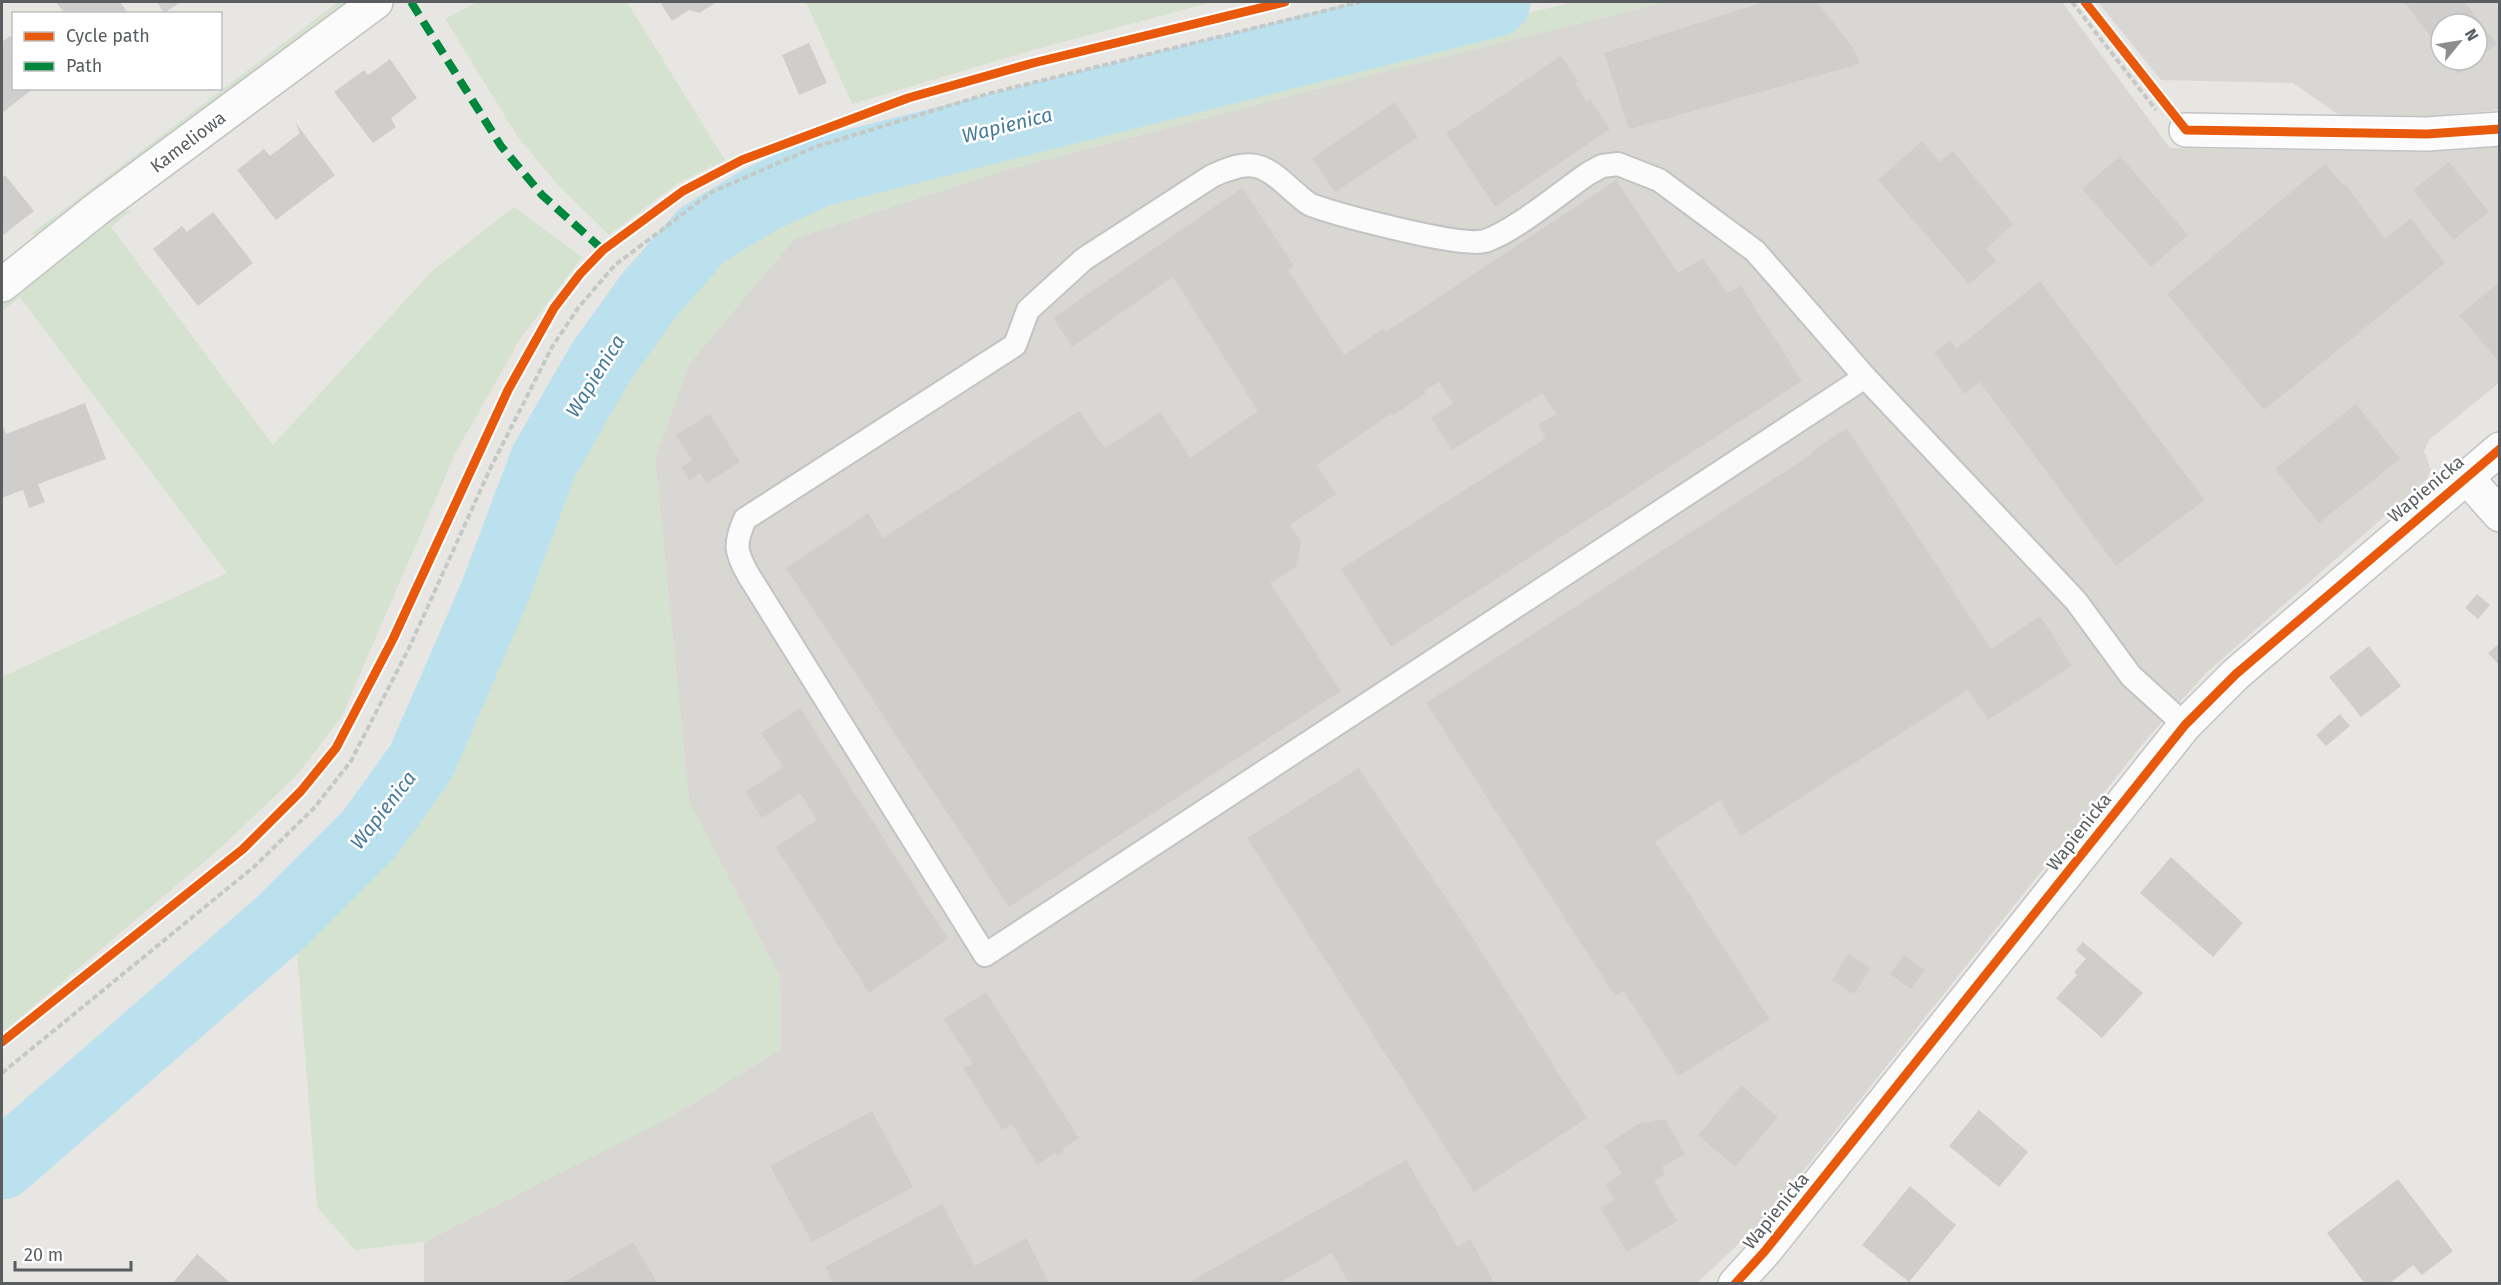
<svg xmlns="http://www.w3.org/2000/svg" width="2501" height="1285" viewBox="0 0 2501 1285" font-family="'Fira Sans',sans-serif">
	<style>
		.industrial { fill: #d9d7d4; fill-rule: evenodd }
		.green { fill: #d5e2d0 }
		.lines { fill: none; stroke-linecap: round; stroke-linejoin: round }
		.river { stroke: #bbe0ee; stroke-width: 69 }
		.building { fill: #d0cecc }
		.lane-casing { stroke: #c4c3c4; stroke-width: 26 }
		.street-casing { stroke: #c4c3c4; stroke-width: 36 }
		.path { stroke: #c5c9c6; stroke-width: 4; stroke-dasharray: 6 3; stroke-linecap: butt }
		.lane { stroke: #fcfbfb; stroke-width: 22 }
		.street { stroke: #fcfbfb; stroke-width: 33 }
		.quiet { stroke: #00873e; stroke-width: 8; stroke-dasharray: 15 8; stroke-linecap: butt }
		.cycleway-casing { stroke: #fff; stroke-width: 13 }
		.cycleway { stroke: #e8590c; stroke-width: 9 }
		.labels { text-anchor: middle; stroke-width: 5; stroke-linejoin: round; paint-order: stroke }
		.street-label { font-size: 18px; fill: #595d60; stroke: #fff }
		.water-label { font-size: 20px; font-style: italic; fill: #467c9a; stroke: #fff }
	</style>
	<rect width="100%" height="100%" fill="#e8e6e3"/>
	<path class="industrial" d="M 1664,2 L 2062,2 L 2170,148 L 2366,151 L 2499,146 L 2499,383 L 2430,439 L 2424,451 L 2431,469 L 2427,479 L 2206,673 L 2144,742 L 1765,1219 L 1697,1283 L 424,1284 L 424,1242 L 672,1116 L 781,1049 L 780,978 L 689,801 L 655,458 L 689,364 L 795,238 L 1002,171 L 1381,72 Z
		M 2098,2 L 2499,2 L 2499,110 L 2422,118 L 2343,118 L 2293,83 L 2161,80 ZM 2441,24 L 2477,24 L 2477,60 L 2441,60 Z"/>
	<path class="green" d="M 338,2 L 349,2 L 43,238 L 31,234 Z
		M 477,2 L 627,2 L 725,160 L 678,183 L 609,235 L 557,184 L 518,137 L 445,19 Z
		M 806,2 L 1213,2 L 1029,51 L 852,104 Z
		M 1574,2 L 1664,2 L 1381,72 L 1002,171 L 795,238 L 689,364 L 655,459 L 689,801 L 780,978 L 781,1049 L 672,1116 L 424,1242 L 355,1250 L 317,1207 L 296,938 L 382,853 L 454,755 L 482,667 L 561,473 L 611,370 L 662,297 L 714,250 L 770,209 L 855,180 L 1218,87 Z
		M 514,207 L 582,257 L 520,339 L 456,452 L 342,716 L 297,775 L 217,851 L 2,1033 L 2,677 L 227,573 L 20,297 L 2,311 L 2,302 L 117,213 L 132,210 L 111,227 L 273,445 L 432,271 Z"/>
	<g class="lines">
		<path class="river" d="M 2,1165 L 281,922 L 370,833 L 421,762 L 494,594 L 544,461 L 601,362 L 650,294 L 702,235 L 761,199 L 820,172 L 1496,2"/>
	</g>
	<path class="building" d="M 56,2 L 120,2 L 126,10 L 121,14 L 65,14 Z
		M 157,2 L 181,2 L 164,13 Z
		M 662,2 L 717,2 L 699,13 L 689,10 L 672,21 L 661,4 Z
		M 1764,2 L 1817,2 L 1853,48 L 1860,64 L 1629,129 L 1604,53 Z
		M 2404,2 L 2465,2 L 2497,44 L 2477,60 L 2477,24 L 2441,24 L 2441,51 Z
		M 10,36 L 14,40 L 14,88 L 34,88 L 2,113 L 2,42 Z
		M 809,43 L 827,83 L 799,95 L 782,55 Z
		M 1561,56 L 1578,81 L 1575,83 L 1587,102 L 1590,99 L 1610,129 L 1495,207 L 1446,133 Z
		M 390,59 L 417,98 L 391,118 L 396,127 L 373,143 L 334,92 L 364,70 L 368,75 Z
		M 2447,60 L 2476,60 L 2458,74 Z
		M 1395,102 L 1418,137 L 1335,192 L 1312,158 Z
		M 295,122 L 335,175 L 276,220 L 237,170 L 264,149 L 270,156 L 300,133 Z
		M 1922,141 L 1940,162 L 1953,151 L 2013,224 L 1986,249 L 1997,261 L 1969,284 L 1878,180 Z
		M 2120,156 L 2188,235 L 2151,267 L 2082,189 Z
		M 2449,162 L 2489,212 L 2453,240 L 2413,190 Z
		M 2325,164 L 2344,186 L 2346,185 L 2385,239 L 2411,218 L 2445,263 L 2264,410 L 2167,294 Z
		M 5,175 L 34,211 L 2,236 L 2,178 Z
		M 1616,180 L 1678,273 L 1703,258 L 1727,293 L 1741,286 L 1802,381 L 1391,647 L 1341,569 L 1546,438 L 1538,425 L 1556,414 L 1542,393 L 1452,450 L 1431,418 L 1453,403 L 1439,382 L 1437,383 L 1424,391 L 1426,393 L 1392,416 L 1390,414 L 1317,465 L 1336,494 L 1290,525 L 1301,542 L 1296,567 L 1270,583 L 1341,691 L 1009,907 L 786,568 L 868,513 L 883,538 L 1079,411 L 1105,448 L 1160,412 L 1190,458 L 1258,411 L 1173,277 L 1072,347 L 1053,318 L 1242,188 L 1294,266 L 1288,270 L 1344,355 L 1384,328 L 1386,332 Z
		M 213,212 L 253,263 L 198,306 L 153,249 L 182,226 L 187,232 Z
		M 2040,281 L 2205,500 L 2116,566 L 1980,382 L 1965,394 L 1934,352 L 1950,340 L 1956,349 Z
		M 2500,282 L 2500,363 L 2459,315 Z
		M 85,403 L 106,459 L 38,484 L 45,502 L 29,508 L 23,490 L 2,498 L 2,424 L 6,434 Z
		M 2356,404 L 2400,459 L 2319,523 L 2275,469 Z
		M 710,414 L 740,462 L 707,483 L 700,473 L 689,480 L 681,467 L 692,460 L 676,435 Z
		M 1847,428 L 1991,649 L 2040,616 L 2072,666 L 1988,720 L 1968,690 L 1741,836 L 1720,800 L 1655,842 L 1770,1019 L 1678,1076 L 1624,991 L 1615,996 L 1426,703 L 1812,454 L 1811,452 Z
		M 2477,594 L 2490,605 L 2478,619 L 2465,608 Z
		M 2500,643 L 2500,666 L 2488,653 Z
		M 2369,646 L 2401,686 L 2361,717 L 2329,677 Z
		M 800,708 L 948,939 L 869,993 L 776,847 L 817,820 L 800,793 L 762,818 L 745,792 L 784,767 L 761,733 Z
		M 2340,714 L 2350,726 L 2326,746 L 2316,735 Z
		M 1359,768 L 1474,940 L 1587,1118 L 1474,1192 L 1247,838 Z
		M 2171,857 L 2243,923 L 2213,957 L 2140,893 Z
		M 2083,942 L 2143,993 L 2102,1038 L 2056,998 L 2077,975 L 2074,972 L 2086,959 L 2076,950 Z
		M 1848,954 L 1871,968 L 1854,994 L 1832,980 Z
		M 1904,955 L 1925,970 L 1911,989 L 1890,974 Z
		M 986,992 L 1079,1138 L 1062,1149 L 1064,1152 L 1057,1156 L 1055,1153 L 1037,1165 L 1012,1124 L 1002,1130 L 963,1068 L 973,1064 L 944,1019 Z
		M 1741,1085 L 1778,1117 L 1735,1167 L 1698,1135 Z
		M 1979,1110 L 2028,1152 L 1999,1187 L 1949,1146 Z
		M 872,1111 L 913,1187 L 812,1242 L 770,1166 Z
		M 1665,1119 L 1685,1154 L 1662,1167 L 1665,1175 L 1654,1181 L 1677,1221 L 1627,1252 L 1600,1208 L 1615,1200 L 1605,1184 L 1622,1174 L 1605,1146 L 1638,1124 Z
		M 1406,1160 L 1458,1247 L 1470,1239 L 1495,1284 L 1349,1284 L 1332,1253 L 1277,1284 L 1186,1284 Z
		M 2398,1179 L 2453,1251 L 2422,1275 L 2413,1265 L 2389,1284 L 2365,1284 L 2327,1233 Z
		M 1910,1186 L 1956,1225 L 1909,1282 L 1862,1245 Z
		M 942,1204 L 975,1266 L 1026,1238 L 1050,1284 L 834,1284 L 825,1267 Z
		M 633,1242 L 658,1284 L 561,1284 Z
		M 197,1254 L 232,1284 L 172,1284 Z"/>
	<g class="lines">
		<defs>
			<path id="lane" d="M 1865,377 L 1755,251 L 1659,180 L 1618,164 L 1602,166 L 1589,173 C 1561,192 1515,231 1485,241 C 1461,248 1339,215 1311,205 C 1304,202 1299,195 1293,191 C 1262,162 1251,158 1212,176 L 1084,259 L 1028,310 L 1015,345 L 745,519 C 734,544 735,552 749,576 L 985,955 L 1865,377 L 2076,601 L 2131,676 L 2185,725"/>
			<path id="street" d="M 2186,130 L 2427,134 L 2500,129
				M 2,285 L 97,209 L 376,2
				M 2466,477 L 2500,515
				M 1735,1284 L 1765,1251 L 2185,725 L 2236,674 L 2500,449"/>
		</defs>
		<use href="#lane" class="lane-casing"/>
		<use href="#street" class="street-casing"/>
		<path class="path" d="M 2072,2 L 2156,110
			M 2,1073 L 255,866 L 315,807 L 351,761 L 409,648 L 491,467 L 552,347 L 578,308 L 615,265 L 712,192 L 815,147 L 987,94 L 1360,2"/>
		<use href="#lane" class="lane"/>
		<use href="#street" class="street"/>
		<path class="quiet" d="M 411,2 L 501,146 L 542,195 L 603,250"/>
		<defs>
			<path id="cycleway" d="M 2085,2 L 2186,130 L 2427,134 L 2500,129
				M 2,1042 L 243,849 L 301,791 L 336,748 L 393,639 L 508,390 L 554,308 L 580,274 L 603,250 L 683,191 L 742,160 L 908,98 L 1033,63 L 1285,2
				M 1735,1284 L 1765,1251 L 2185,725 L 2236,674 L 2500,449"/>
		</defs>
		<use href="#cycleway" class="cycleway-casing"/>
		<use href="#cycleway" class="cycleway"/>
	</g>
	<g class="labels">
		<g class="street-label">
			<text transform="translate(188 142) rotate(-37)" y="6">Kameliowa</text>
			<text transform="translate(2426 489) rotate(-40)" y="6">Wapienicka</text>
			<text transform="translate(2079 832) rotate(-52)" y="6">Wapienicka</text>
			<text transform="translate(1776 1211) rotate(-51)" y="6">Wapienicka</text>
		</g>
		<g class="water-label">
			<text transform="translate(1007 125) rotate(-14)" y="7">Wapienica</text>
			<text transform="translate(595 376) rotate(-58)" y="7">Wapienica</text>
			<text transform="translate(383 810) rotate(-52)" y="7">Wapienica</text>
		</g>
	</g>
	<rect width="2501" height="1285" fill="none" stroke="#595d60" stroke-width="6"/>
	<rect x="12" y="12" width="210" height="78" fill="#ffffff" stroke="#bdbebf" stroke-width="1.5"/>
	<rect x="24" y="32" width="30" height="9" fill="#e8590c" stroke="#bdbebf" stroke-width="1.5"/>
	<text x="66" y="42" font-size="18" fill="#595d60">Cycle path</text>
	<rect x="24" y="62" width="30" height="9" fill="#00873e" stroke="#bdbebf" stroke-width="1.5"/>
	<text x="66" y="72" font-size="18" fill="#595d60">Path</text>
	<g transform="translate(2459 42) rotate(60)"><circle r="28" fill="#ffffff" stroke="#bdbebf" stroke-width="1.5"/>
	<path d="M0-4.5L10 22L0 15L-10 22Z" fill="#8b8d8e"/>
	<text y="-9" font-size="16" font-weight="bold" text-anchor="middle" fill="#595d60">N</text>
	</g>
	<path d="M15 1261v9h116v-9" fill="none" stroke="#595d60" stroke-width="3"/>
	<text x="24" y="1261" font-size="18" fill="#595d60" stroke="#ffffff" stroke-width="4.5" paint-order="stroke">20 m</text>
</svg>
